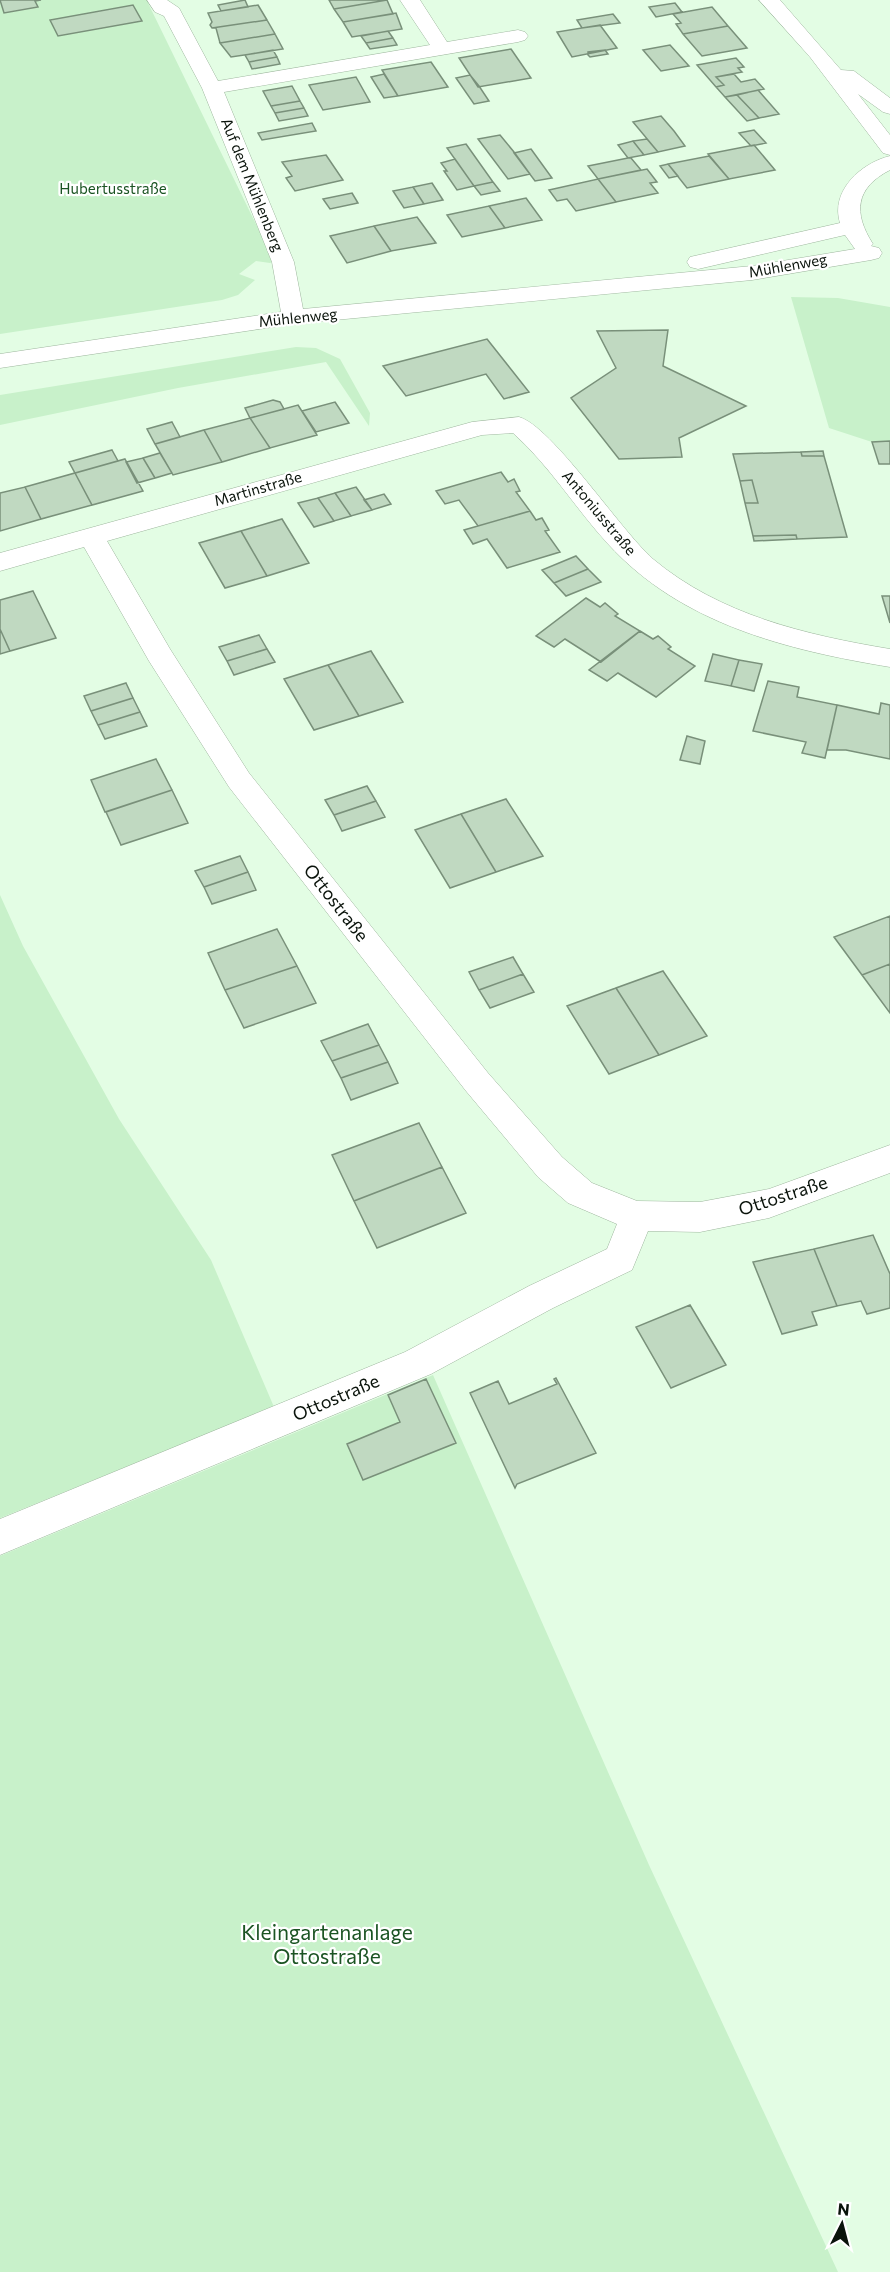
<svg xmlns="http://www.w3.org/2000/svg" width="890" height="2272" viewBox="0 0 890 2272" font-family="Commissioner,sans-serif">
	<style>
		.green { fill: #c8f1ca }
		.building { fill: #c0d9c1; stroke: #79907a; stroke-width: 1.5 }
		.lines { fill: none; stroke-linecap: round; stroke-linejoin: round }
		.minor-casing { stroke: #9eb69e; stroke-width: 1 }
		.minor { fill: #fff; fill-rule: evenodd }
		.labels { text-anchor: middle; stroke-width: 4.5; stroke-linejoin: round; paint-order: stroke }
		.far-street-label { font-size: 15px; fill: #0a130b; stroke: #fff }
		.far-park-label { font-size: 15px; fill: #1b5423; stroke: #fff }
		.street-label { font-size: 18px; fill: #0a130b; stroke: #fff }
		.near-park-label { font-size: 21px; fill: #1b5423; stroke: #fff }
	</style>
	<rect width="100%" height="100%" fill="#e3fde4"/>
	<path class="green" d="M 0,0 L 168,0 L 148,3 L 274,261 L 270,263 L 256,261 L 239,274 L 255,280 L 238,295 L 222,300 L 0,334 Z
		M 791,297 L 838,298 L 890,307 L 890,441 L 872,442 L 829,428 Z
		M 296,347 L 316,348 L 340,359 L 370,413 L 369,426 L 326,362 L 178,388 L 0,425 L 0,395 Z
		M 0,895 L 23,946 L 119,1119 L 211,1260 L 274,1407 L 0,1518 Z
		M 433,1375 L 649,1865 L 838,2272 L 0,2272 L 0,1556 Z"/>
	<path class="building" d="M 0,0 L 41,0 L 35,1 L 38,7 L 4,13 Z
		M 245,0 L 248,7 L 221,11 L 218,5 Z
		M 329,0 L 387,0 L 334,9 Z
		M 387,0 L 393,14 L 343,22 L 334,9 Z
		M 675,3 L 682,12 L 656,17 L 649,7 Z
		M 133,5 L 142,21 L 58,36 L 50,20 Z
		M 258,5 L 267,20 L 212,28 L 210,25 L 212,22 L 208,13 Z
		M 712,7 L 728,26 L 683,34 L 676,24 L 681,23 L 673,14 Z
		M 396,13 L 402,29 L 352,37 L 343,22 Z
		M 613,14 L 620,23 L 582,28 L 577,20 Z
		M 267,20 L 275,34 L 220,43 L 216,28 L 212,28 Z
		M 600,25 L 617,48 L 572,57 L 557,32 Z
		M 728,26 L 747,48 L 702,56 L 683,34 Z
		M 388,31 L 393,38 L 366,43 L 361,36 Z
		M 275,34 L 283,49 L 231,57 L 220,43 Z
		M 393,38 L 397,45 L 370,49 L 366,43 Z
		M 670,45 L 689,66 L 661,71 L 643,50 Z
		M 511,49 L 531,78 L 478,87 L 459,58 Z
		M 273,50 L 277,57 L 249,62 L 245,55 Z
		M 605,50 L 608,54 L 590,57 L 588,55 L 588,52 Z
		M 277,57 L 280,64 L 252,69 L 249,62 Z
		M 736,58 L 744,67 L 738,68 L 742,72 L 716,77 L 724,85 L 716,87 L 697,65 Z
		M 431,62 L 448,87 L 398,96 L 382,70 Z
		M 384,74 L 398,96 L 384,98 L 371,77 Z
		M 734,74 L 741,82 L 755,79 L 764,89 L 725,97 L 716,87 L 724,85 L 716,77 Z
		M 470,75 L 479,86 L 489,101 L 474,104 L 456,78 Z
		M 356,77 L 370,102 L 323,110 L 309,85 Z
		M 292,86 L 300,101 L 271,106 L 263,91 Z
		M 758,90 L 779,114 L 759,118 L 737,95 Z
		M 737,95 L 759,118 L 747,121 L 725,97 Z
		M 300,101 L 304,108 L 275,113 L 271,106 Z
		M 304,108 L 308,116 L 279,121 L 275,113 Z
		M 661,116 L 674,131 L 685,146 L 658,152 L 633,122 Z
		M 312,123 L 316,131 L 262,140 L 258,133 Z
		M 754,130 L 766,143 L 751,146 L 739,133 Z
		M 500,135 L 514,152 L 530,174 L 508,179 L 478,139 Z
		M 647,139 L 658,152 L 644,155 L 633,141 Z
		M 633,141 L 644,155 L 628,158 L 618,145 Z
		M 466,144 L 493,182 L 474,186 L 447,148 Z
		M 754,145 L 775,170 L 729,179 L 708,154 Z
		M 531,149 L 552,178 L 535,181 L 514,153 Z
		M 326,155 L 343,180 L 295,191 L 286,178 L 292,176 L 282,162 Z
		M 709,156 L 729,179 L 687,188 L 668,164 Z
		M 628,158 L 631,158 L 641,170 L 598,179 L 588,166 Z
		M 455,159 L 474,186 L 457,190 L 444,171 L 447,171 L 441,163 Z
		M 668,164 L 678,176 L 669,178 L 660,166 Z
		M 647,169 L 657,182 L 650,183 L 658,193 L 616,202 L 598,179 Z
		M 598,179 L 616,202 L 576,211 L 567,199 L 557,201 L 549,190 Z
		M 493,182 L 500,191 L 481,195 L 474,186 Z
		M 432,183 L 443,200 L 424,204 L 413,187 Z
		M 413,187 L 424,204 L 404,208 L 393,191 Z
		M 352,193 L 358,203 L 330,209 L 323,199 Z
		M 526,198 L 542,220 L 505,228 L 489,206 Z
		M 489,206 L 505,228 L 462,237 L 447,215 Z
		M 417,217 L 436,243 L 391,251 L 374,226 Z
		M 374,226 L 391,251 L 347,263 L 330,236 Z
		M 668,330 L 663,366 L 746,406 L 679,438 L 682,457 L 619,459 L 571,398 L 616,368 L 597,331 Z
		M 487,339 L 529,392 L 504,399 L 486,374 L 406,396 L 383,366 Z
		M 273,400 L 280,402 L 284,409 L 250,418 L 245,408 Z
		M 335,402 L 349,423 L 316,432 L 302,411 Z
		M 298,405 L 317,435 L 270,448 L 250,418 Z
		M 250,418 L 270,448 L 222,462 L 204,430 Z
		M 172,422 L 180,437 L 155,444 L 147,429 Z
		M 204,430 L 222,462 L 173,475 L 155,444 Z
		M 890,441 L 890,464 L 879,464 L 872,442 Z
		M 112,450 L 118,461 L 75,473 L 69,462 Z
		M 823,451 L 824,456 L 802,456 L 801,452 Z
		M 801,452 L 802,456 L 824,456 L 847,537 L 797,539 L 796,535 L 753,536 L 745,503 L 758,503 L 752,480 L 740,481 L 733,454 Z
		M 160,453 L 172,473 L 155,478 L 143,458 Z
		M 143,458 L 155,478 L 137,483 L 126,462 Z
		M 125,459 L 143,491 L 92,505 L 75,473 Z
		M 501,472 L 508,482 L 514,479 L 520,491 L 516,492 L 530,511 L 478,526 L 459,500 L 445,504 L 436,491 Z
		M 75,473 L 92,505 L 41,519 L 25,487 Z
		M 752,480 L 758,503 L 745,503 L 740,481 Z
		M 25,487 L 41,519 L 0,531 L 0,493 Z
		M 356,487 L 372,510 L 351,516 L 335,493 Z
		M 335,493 L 351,516 L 334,521 L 318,498 Z
		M 384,494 L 391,504 L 372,510 L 364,500 Z
		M 318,498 L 334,521 L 314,527 L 298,503 Z
		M 530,511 L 536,520 L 542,518 L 549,530 L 545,531 L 560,552 L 507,568 L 487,539 L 473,544 L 464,530 Z
		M 282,519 L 309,563 L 267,576 L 241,531 Z
		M 241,531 L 267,576 L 225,588 L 199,543 Z
		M 796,535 L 797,539 L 754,541 L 753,536 Z
		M 576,556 L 588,569 L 554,583 L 542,570 Z
		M 588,569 L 601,582 L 566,596 L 554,583 Z
		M 33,591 L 56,638 L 10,651 L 0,629 L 0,600 Z
		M 882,596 L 890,596 L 890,623 Z
		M 586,598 L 600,607 L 605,603 L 618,614 L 615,616 L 640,631 L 601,662 L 565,639 L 554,647 L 536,636 Z
		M 0,629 L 10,651 L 0,654 Z
		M 640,631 L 653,639 L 658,636 L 671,647 L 668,649 L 695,666 L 656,697 L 618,673 L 607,681 L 589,670 Z
		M 259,635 L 267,649 L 227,661 L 219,647 Z
		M 267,649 L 275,662 L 234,675 L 227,661 Z
		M 371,651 L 403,702 L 359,716 L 328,665 Z
		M 713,654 L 739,660 L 731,686 L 705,681 Z
		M 739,660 L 762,664 L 754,691 L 731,686 Z
		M 328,665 L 359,716 L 314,730 L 284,679 Z
		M 768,681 L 799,687 L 797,697 L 837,705 L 825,758 L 802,753 L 806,742 L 753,731 Z
		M 126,683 L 133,698 L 91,711 L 84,696 Z
		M 133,698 L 140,712 L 98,725 L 91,711 Z
		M 881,703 L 890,705 L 890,759 L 846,750 L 827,750 L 837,705 L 879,714 Z
		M 140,712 L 147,726 L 105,739 L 98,725 Z
		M 687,736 L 705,741 L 700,764 L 680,760 Z
		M 156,759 L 172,790 L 105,812 L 91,780 Z
		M 367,786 L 376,801 L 334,815 L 325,800 Z
		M 172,790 L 188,823 L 121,845 L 106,812 Z
		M 506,799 L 543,856 L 496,872 L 461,814 Z
		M 376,801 L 385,817 L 342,831 L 334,815 Z
		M 461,814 L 496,872 L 450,888 L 415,830 Z
		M 240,856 L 248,872 L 204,887 L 195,871 Z
		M 248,872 L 256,890 L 212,904 L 204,887 Z
		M 890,916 L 890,964 L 862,975 L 834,937 Z
		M 277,929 L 297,966 L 225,990 L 208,953 Z
		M 513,957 L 523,974 L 479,990 L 469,972 Z
		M 890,964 L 890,1013 L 862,975 Z
		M 297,966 L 316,1003 L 244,1028 L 225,990 Z
		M 663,971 L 707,1036 L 659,1055 L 616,988 Z
		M 523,974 L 534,992 L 490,1008 L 479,990 Z
		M 616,988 L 659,1055 L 609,1074 L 567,1006 Z
		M 368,1024 L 379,1045 L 332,1061 L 321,1041 Z
		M 379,1045 L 388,1062 L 341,1078 L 332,1061 Z
		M 388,1062 L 398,1083 L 351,1100 L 341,1078 Z
		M 419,1123 L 442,1167 L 354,1201 L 332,1155 Z
		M 442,1167 L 466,1213 L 377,1248 L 354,1201 Z
		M 873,1235 L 890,1274 L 890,1308 L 867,1314 L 861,1301 L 837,1306 L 814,1249 Z
		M 814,1249 L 837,1306 L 812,1312 L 817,1325 L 782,1334 L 753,1262 Z
		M 690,1305 L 726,1365 L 671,1388 L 636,1327 Z
		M 556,1378 L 596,1453 L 517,1484 L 515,1488 L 470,1393 L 498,1381 L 509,1404 L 557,1384 L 554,1379 Z
		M 426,1379 L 456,1443 L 363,1480 L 347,1444 L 400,1422 L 388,1395 Z"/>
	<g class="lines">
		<defs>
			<path id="minor" d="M 147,0 L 167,0 L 179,8 L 218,81 L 430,45 L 400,0 L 420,0 L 447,42 L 518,30 L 525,32 L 528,36 L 525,40 L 518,42 L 224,92 L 294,262 L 303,309 L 752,266 L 855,249 L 845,235 L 698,269 L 690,267 L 687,262 L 690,257 L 840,223 C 830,191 861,163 890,156 L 890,170 C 855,188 853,213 873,244 L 871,246 L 879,248 L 882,253 L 879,258 L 871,260 L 752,280 L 293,324 L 0,368 L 0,354 L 281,312 L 272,262 L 202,88 L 164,16 L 155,12 Z
				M 759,0 L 780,0 L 841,70 L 854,71 L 890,98 L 890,114 L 883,112 L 858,94 L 890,135 L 890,155 L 883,153 L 810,57 Z
				M 519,417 C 552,426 620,530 653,559 C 720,615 806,635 890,649 L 890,667 C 787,650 681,624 608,544 C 575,508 550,466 513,433 L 482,435 L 107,541 L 170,649 L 249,773 L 488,1073 L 562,1157 L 592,1183 L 637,1201 L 700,1202 L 769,1189 L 890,1145 L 890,1173 L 769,1218 L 700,1232 L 648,1231 L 632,1270 L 553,1308 L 431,1374 L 0,1555 L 0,1519 L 405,1352 L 529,1286 L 607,1249 L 617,1224 L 568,1203 L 538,1177 L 466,1091 L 229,787 L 149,661 L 84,547 L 0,571 L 0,553 L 472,422 Z"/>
		</defs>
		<use href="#minor" class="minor-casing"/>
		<use href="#minor" class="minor"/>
	</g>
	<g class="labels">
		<g class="far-street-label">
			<text transform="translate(252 185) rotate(68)" y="5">Auf dem Mühlenberg</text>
			<text transform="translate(788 266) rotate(-10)" y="5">Mühlenweg</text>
			<text transform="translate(298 318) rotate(-6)" y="5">Mühlenweg</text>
			<text transform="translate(258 489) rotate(-16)" y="5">Martinstraße</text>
			<text transform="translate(599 513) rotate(50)" y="5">Antoniusstraße</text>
		</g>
		<g class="far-park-label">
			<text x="113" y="194">Hubertusstraße</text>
		</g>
		<g class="street-label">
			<text transform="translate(336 903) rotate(52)" y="6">Ottostraße</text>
			<text transform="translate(783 1196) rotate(-18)" y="6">Ottostraße</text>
			<text transform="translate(336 1398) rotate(-23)" y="6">Ottostraße</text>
		</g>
		<g class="near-park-label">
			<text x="327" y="1940">Kleingartenanlage<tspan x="327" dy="24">Ottostraße</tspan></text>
		</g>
	</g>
	<g transform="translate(842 2224) rotate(6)" stroke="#ffffff" stroke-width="4.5" paint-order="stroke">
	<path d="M0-4.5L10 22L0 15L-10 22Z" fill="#0a130b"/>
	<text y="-9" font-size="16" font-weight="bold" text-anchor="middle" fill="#0a130b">N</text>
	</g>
</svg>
